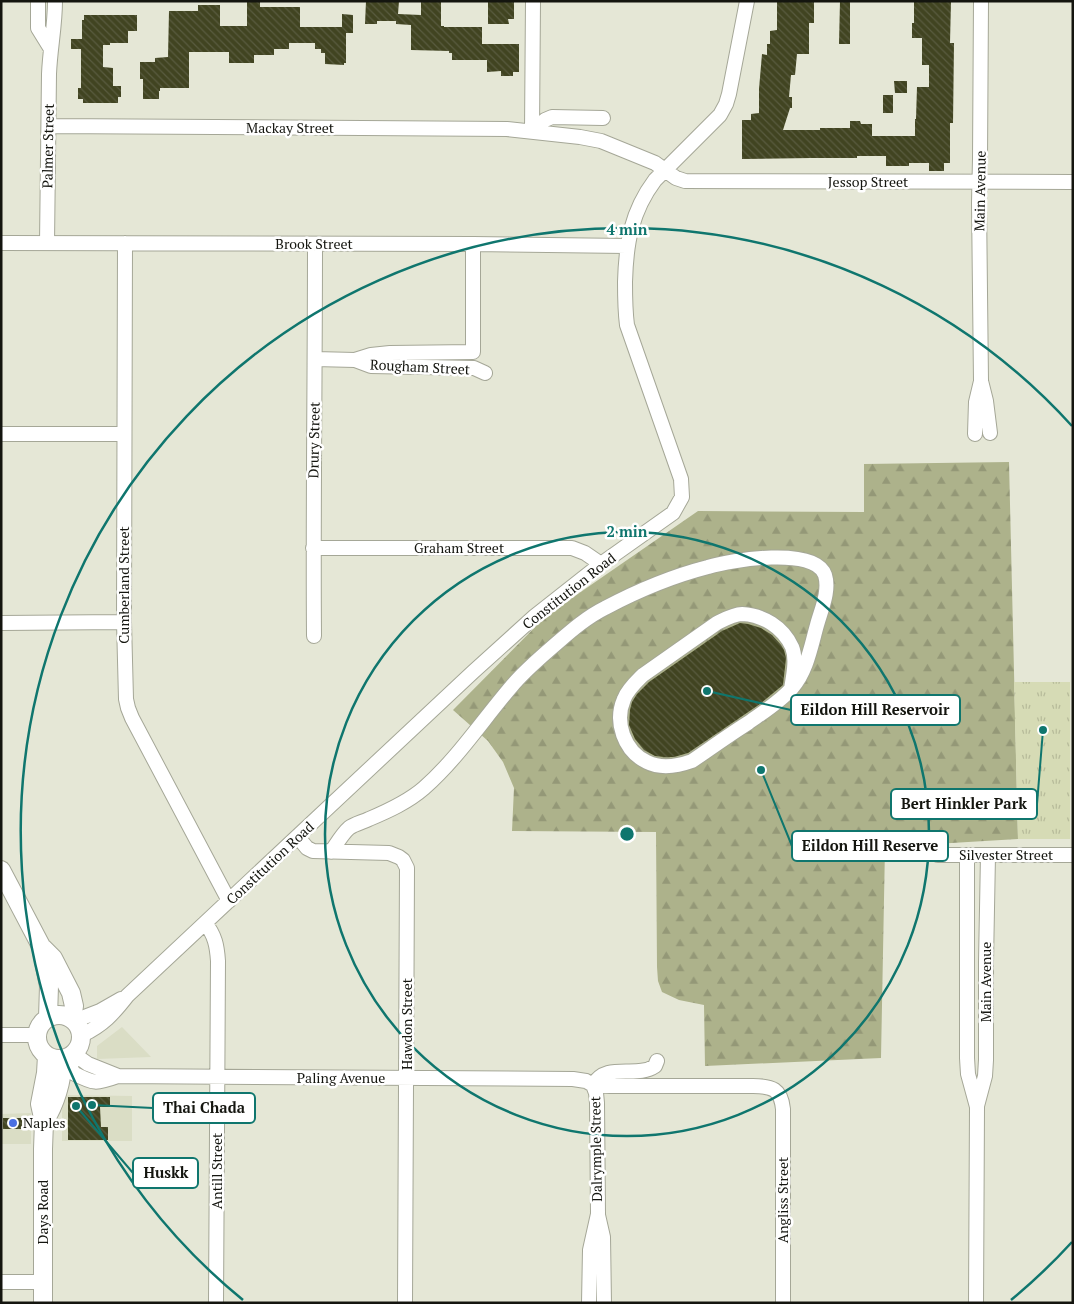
<svg xmlns="http://www.w3.org/2000/svg" width="1074" height="1304" viewBox="0 0 1074 1304" font-family="'PT Serif',serif">
	<style>
		.built { fill: #daddc5 }
		.forest { fill: url(#forest-firs) }
		.park { fill: url(#park-tufts) }
		.building { fill: url(#building-back-hatch) }
		.lines { fill: none; stroke-linecap: round; stroke-linejoin: round }
		.minor-casing { stroke: #a5a797; stroke-width: 16 }
		.major-casing { stroke: #a5a797; stroke-width: 20 }
		.minor { stroke: #fff; stroke-width: 14 }
		.major { stroke: #fff; stroke-width: 18 }
		.ring { fill: none; stroke: #0f766e; stroke-width: 2.5 }
		.poi-dot { fill: #4a6fe2; stroke: #fff; stroke-width: 2 }
		.labels { text-anchor: middle; stroke-width: 5; stroke-linejoin: round; paint-order: stroke }
		.street-label { font-size: 14px; fill: #14150f; stroke: #fff }
		.poi-label { font-size: 14px; fill: #14150f; stroke: #fff; text-anchor: start }
		.centre { fill: #0f766e; stroke: #fff; stroke-width: 2.5 }
		.ring-label { font-size: 15px; text-anchor: middle; font-weight: bold; fill: #0f766e; stroke: #fff; stroke-width: 5; stroke-linejoin: round; paint-order: stroke }
		.leader { fill: none; stroke: #0f766e; stroke-width: 2 }
		.callout-dot { fill: #0f766e; stroke: #fff; stroke-width: 2 }
		.callout { fill: #fff; stroke: #0f766e; stroke-width: 2 }
		.callout-label { font-size: 15px; text-anchor: middle; font-weight: bold; fill: #14150f }
	</style>
	<defs>
		<pattern id="forest-firs" width="22" height="20" patternUnits="userSpaceOnUse" patternTransform="scale(1.25)"><rect width="22" height="20" fill="#adb28b"/><path d="M5 1l3.5 6h-7zM16 11l3.5 6h-7z" fill="#949877"/></pattern>
		<pattern id="park-tufts" width="24" height="20" patternUnits="userSpaceOnUse" patternTransform="scale(1.25)"><rect width="24" height="20" fill="#d6dbb5"/><path d="M3 7l-1-3M5 7V3M7 7l1-3M15 17l-1-3M17 17v-4M19 17l1-3" fill="none" stroke="#b7bb9a"/></pattern>
		<pattern id="building-back-hatch" width="6" height="6" patternUnits="userSpaceOnUse" patternTransform="scale(1.25)"><rect width="6" height="6" fill="#414421"/><path d="M-1 5l2 2M0 0l6 6M5-1l2 2" fill="none" stroke="#595b3f"/></pattern>
	</defs>
	<rect width="100%" height="100%" fill="#e5e7d6"/>
	<path class="built" d="M 122,1027 L 151,1057 L 97,1059 L 97,1046 Z
		M 68,1095 L 132,1096 L 132,1141 L 62,1141 L 62,1110 L 63,1101 Z
		M 31,1113 L 31,1144 L 1,1144 L 1,1114 Z"/>
	<path class="forest" d="M 1009,462 L 1018,839 L 885,847 L 881,1058 L 705,1066 L 704,1005 L 679,1000 L 662,992 L 658,981 L 657,967 L 656,832 L 512,831 L 514,788 L 503,762 L 488,741 L 453,710 L 546,616 L 698,511 L 864,512 L 864,464 Z"/>
	<path class="park" d="M 1014,682 L 1070,682 L 1070,839 L 1018,839 Z"/>
	<path class="building" d="M 247,1 L 260,1 L 260,7 L 300,7 L 300,27 L 342,27 L 342,14 L 353,15 L 353,33 L 346,33 L 346,63 L 344,63 L 344,65 L 325,64 L 325,53 L 321,53 L 321,49 L 315,49 L 315,43 L 289,43 L 289,49 L 274,49 L 274,55 L 254,55 L 254,63 L 229,63 L 229,52 L 189,52 L 189,88 L 160,88 L 160,91 L 159,91 L 159,99 L 143,99 L 143,79 L 140,79 L 140,62 L 155,62 L 155,58 L 168,57 L 169,11 L 198,11 L 198,5 L 220,5 L 220,26 L 247,26 Z
		M 366,1 L 399,1 L 398,14 L 421,15 L 421,1 L 441,1 L 441,26 L 444,26 L 444,27 L 482,27 L 482,44 L 519,44 L 519,72 L 513,72 L 513,76 L 501,76 L 501,71 L 487,72 L 487,60 L 452,60 L 452,53 L 449,53 L 449,51 L 411,50 L 411,25 L 396,24 L 396,21 L 377,21 L 377,24 L 365,24 Z
		M 488,1 L 514,1 L 514,19 L 508,19 L 509,24 L 488,24 Z
		M 840,1 L 850,1 L 850,44 L 839,44 Z
		M 914,1 L 951,1 L 950,43 L 954,43 L 953,123 L 950,123 L 950,163 L 944,163 L 944,171 L 929,171 L 929,163 L 909,163 L 909,166 L 886,166 L 886,156 L 857,156 L 857,158 L 811,158 L 742,159 L 742,120 L 751,120 L 751,114 L 759,113 L 759,89 L 762,54 L 767,55 L 767,44 L 770,44 L 770,31 L 777,30 L 777,2 L 814,2 L 814,23 L 809,23 L 809,54 L 797,54 L 795,75 L 791,75 L 789,97 L 792,97 L 792,108 L 790,108 L 783,130 L 820,130 L 820,128 L 850,128 L 850,121 L 860,121 L 861,124 L 872,124 L 872,136 L 915,136 L 915,119 L 916,119 L 917,87 L 929,87 L 929,65 L 922,65 L 922,38 L 912,38 L 912,23 L 914,23 Z
		M 84,15 L 137,15 L 137,31 L 128,31 L 128,43 L 110,43 L 110,45 L 103,45 L 103,67 L 113,68 L 113,86 L 121,86 L 121,97 L 118,97 L 118,103 L 83,103 L 83,99 L 78,99 L 78,88 L 81,88 L 81,49 L 71,49 L 71,39 L 82,39 L 82,20 L 84,20 Z
		M 894,81 L 907,81 L 907,93 L 895,93 Z
		M 883,95 L 893,95 L 893,113 L 883,113 Z
		M 740,623 L 748,624 L 761,628 L 772,635 L 781,645 L 784,650 L 786,658 L 783,685 L 760,704 L 688,753 L 674,757 L 664,757 L 655,756 L 644,750 L 635,739 L 629,725 L 630,710 L 632,702 L 637,694 L 649,682 L 722,631 Z
		M 68,1097 L 110,1097 L 110,1107 L 100,1107 L 101,1127 L 108,1127 L 108,1140 L 68,1140 Z
		M 3,1118 L 24,1118 L 24,1129 L 3,1129 Z"/>
	<g class="lines">
		<defs>
			<path id="minor" d="M 38,1 L 38,28 L 51,49
				M 49,126 L 507,129 L 580,137 L 601,141 L 655,163 L 676,178 L 685,181 L 1073,182
				M 532,131 L 533,1
				M 532,131 L 545,120 L 552,117 L 603,118
				M 1,243 L 473,244 L 627,246
				M 47,243 L 49,74 C 50,49 55,26 55,1
				M 125,243 L 124,622 L 126,699 L 128,708 L 132,718 L 229,901
				M 315,359 L 355,360 L 371,355 L 390,353 L 473,352 L 473,244
				M 355,360 L 371,366 L 474,368 L 485,373
				M 981,381 L 979,203 L 980,159 L 981,1
				M 1,434 L 124,434
				M 975,434 L 976,402 L 981,381 L 986,401 L 990,433
				M 313,548 L 572,548 L 585,553 L 601,564
				M 1,623 L 124,622
				M 314,636 C 313,506 315,375 315,244
				M 298,837 L 307,848 L 313,851 L 389,853 L 399,857 L 403,860 L 407,868 L 405,1303
				M 331,852 C 336,845 342,834 349,828 C 354,824 363,822 369,819 C 388,811 408,802 424,788 C 457,759 482,721 511,687 C 524,671 541,657 557,643 C 572,630 587,617 605,608 C 637,591 673,576 708,567 C 731,560 815,546 825,575 C 830,591 821,610 817,625 C 811,646 807,671 792,688 C 781,701 762,713 748,723 C 729,735 711,748 692,761 C 678,766 661,769 647,762 C 624,751 614,722 624,699 C 628,689 636,682 643,675 L 717,623 C 725,619 734,614 742,614 C 763,615 783,627 792,647 C 797,659 793,676 791,689
				M 938,855 L 1073,855
				M 967,855 L 967,1058 L 968,1074 L 977,1107 L 976,1303
				M 205,923 C 215,935 217,946 218,961 L 216,1303
				M 74,1021 L 100,1011 L 121,999
				M 1,1035 L 37,1035
				M 82,1035 C 103,1025 113,1014 127,996 L 473,672 L 535,616 L 601,564 L 673,513 L 682,497 L 681,479 L 627,325 C 625,310 625,297 625,282 C 626,244 631,212 655,180 L 720,115 L 726,104 L 729,94 L 747,1
				M 74,1054 L 88,1064 L 118,1076
				M 68,1058 L 73,1073 C 94,1084 96,1084 118,1076 L 573,1079 L 586,1081 L 593,1085 L 610,1086 L 753,1086 C 772,1086 781,1089 783,1109 L 783,1303
				M 593,1085 C 607,1061 636,1079 655,1066 L 657,1061
				M 977,1106 L 985,1076 L 986,1060 L 986,962 L 988,855
				M 598,1215 L 603,1237 L 604,1303
				M 1,1282 L 43,1282
				M 589,1303 L 590,1250 L 598,1214 L 597,1103 L 596,1093 L 593,1085"/>
			<path id="major" d="M 1,870 L 41,946 L 49,986 L 48,1018
				M 43,948 L 53,958 L 71,993 L 74,1006 L 72,1018
				M37 1037a22 22 0 1 1 44 0a22 22 0 1 1-44 0Z
				M 44,1122 C 55,1104 62,1081 63,1059
				M 43,1303 L 43,1149 L 44,1122 L 40,1104 L 46,1073 L 47,1056"/>
		</defs>
		<use href="#minor" class="minor-casing"/>
		<use href="#major" class="major-casing"/>
		<use href="#minor" class="minor"/>
		<use href="#major" class="major"/>
	</g>
	<g class="ring">
		<circle cx="627" cy="834" r="302"/>
		<path d="M1072 1242A604 604 0 0 1 1011 1300M243 1300A604 604 0 1 1 1072 426"/>
	</g>
	<circle class="poi-dot" cx="13" cy="1123" r="5"/>
	<g class="labels">
		<g class="street-label">
			<text x="290" y="133">Mackay Street</text>
			<text transform="translate(48 146) rotate(-89)" y="5">Palmer Street</text>
			<text x="868" y="187">Jessop Street</text>
			<text transform="translate(980 191) rotate(-89)" y="5">Main Avenue</text>
			<text x="314" y="249">Brook Street</text>
			<text transform="translate(420 367) rotate(3)" y="5">Rougham Street</text>
			<text transform="translate(314 440) rotate(-89)" y="5">Drury Street</text>
			<text x="459" y="553">Graham Street</text>
			<text transform="translate(124 585) rotate(-90)" y="5">Cumberland Street</text>
			<text transform="translate(569 591) rotate(-38)" y="5">Constitution Road</text>
			<text x="1006" y="860">Silvester Street</text>
			<text transform="translate(270 863) rotate(-43)" y="5">Constitution Road</text>
			<text transform="translate(986 982) rotate(-90)" y="5">Main Avenue</text>
			<text transform="translate(407 1024) rotate(-90)" y="5">Hawdon Street</text>
			<text x="341" y="1083">Paling Avenue</text>
			<text transform="translate(596 1149) rotate(-91)" y="5">Dalrymple Street</text>
			<text transform="translate(217 1171) rotate(-90)" y="5">Antill Street</text>
			<text transform="translate(783 1200) rotate(-90)" y="5">Angliss Street</text>
			<text transform="translate(43 1212) rotate(-90)" y="5">Days Road</text>
		</g>
		<g class="poi-label">
			<text x="23" y="1128">Naples</text>
		</g>
	</g>
	<circle cx="627" cy="834" r="8" class="centre"/>
	<g class="ring-label">
		<text x="627" y="235">4 min</text>
		<text x="627" y="537">2 min</text>
	</g>
	<path class="leader" d="M707 691L791 710M1043 730L1037 804M761 770L792 846M92 1105L153 1108M76 1106L133 1173"/>
	<g class="callout-dot">
		<circle cx="707" cy="691" r="5"/>
		<circle cx="1043" cy="730" r="5"/>
		<circle cx="761" cy="770" r="5"/>
		<circle cx="92" cy="1105" r="5"/>
		<circle cx="76" cy="1106" r="5"/>
	</g>
	<g class="callout">
		<rect x="791" y="695" width="169" height="30" rx="5"/>
		<rect x="891" y="789" width="146" height="30" rx="5"/>
		<rect x="792" y="831" width="156" height="30" rx="5"/>
		<rect x="153" y="1093" width="102" height="30" rx="5"/>
		<rect x="133" y="1158" width="65" height="30" rx="5"/>
	</g>
	<g class="callout-label">
		<text x="875" y="715">Eildon Hill Reservoir</text>
		<text x="964" y="809">Bert Hinkler Park</text>
		<text x="870" y="851">Eildon Hill Reserve</text>
		<text x="204" y="1113">Thai Chada</text>
		<text x="166" y="1178">Huskk</text>
	</g>
	<rect width="1074" height="1304" fill="none" stroke="#14150f" stroke-width="5"/>
</svg>
